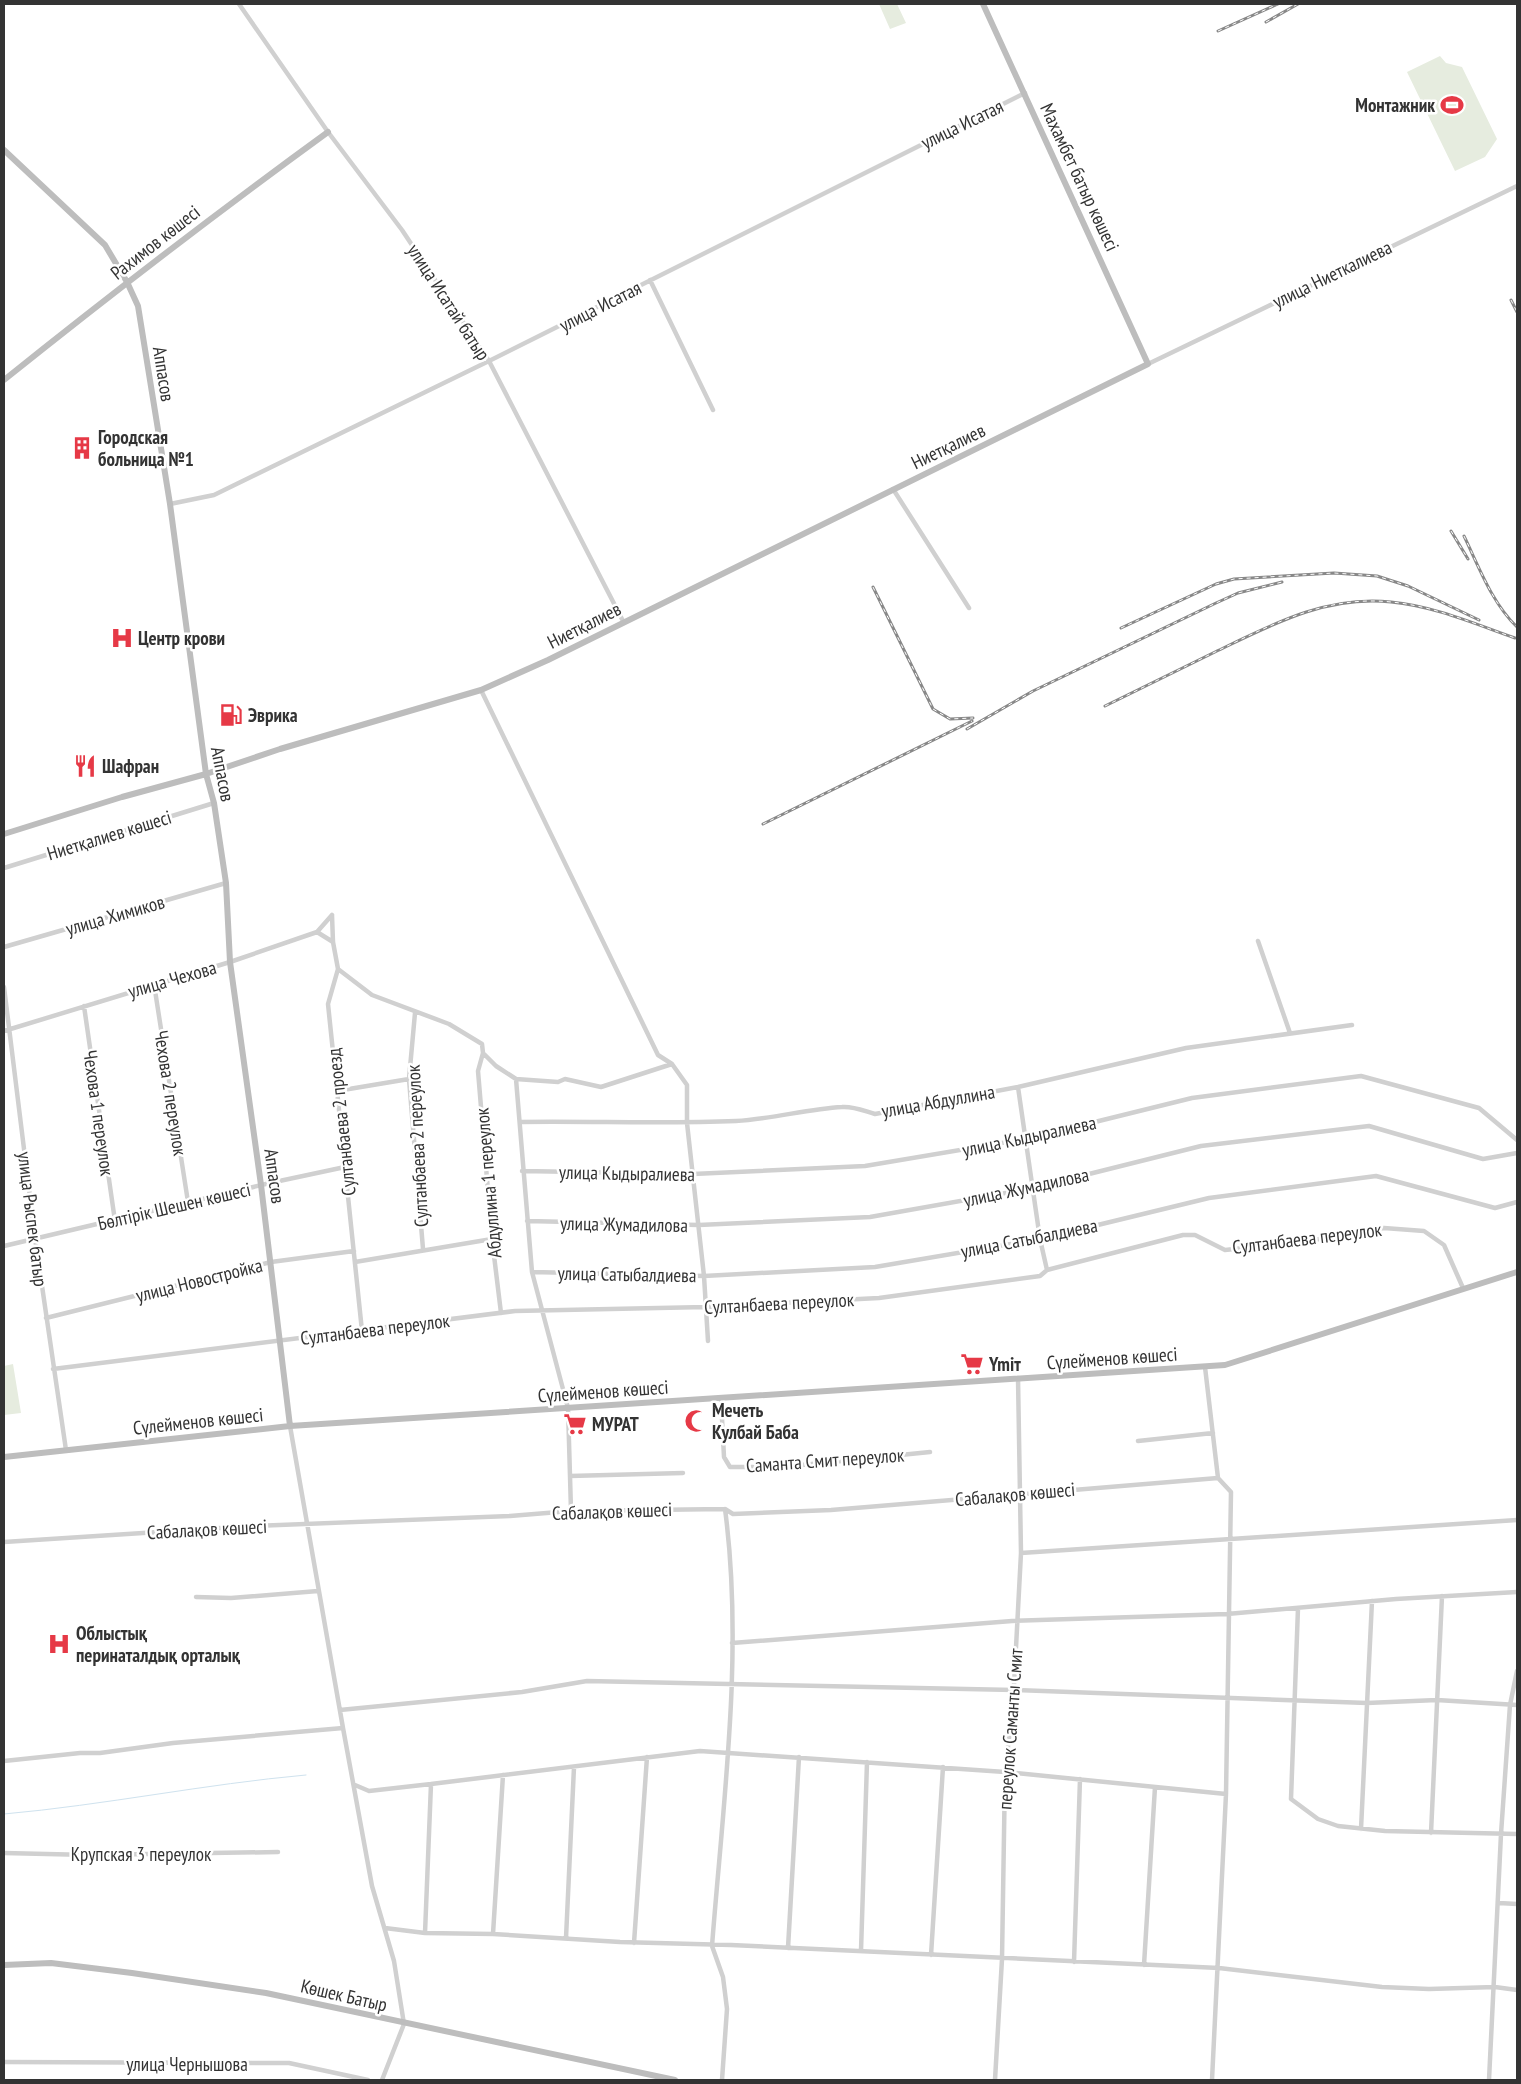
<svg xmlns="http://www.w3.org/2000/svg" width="1521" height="2084" viewBox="0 0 1521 2084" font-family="'PT Sans Narrow',sans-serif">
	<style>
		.green { fill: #e6ecdf }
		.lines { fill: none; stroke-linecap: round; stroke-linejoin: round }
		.stream { stroke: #cfe2ee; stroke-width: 1 }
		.street { stroke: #d0d0d0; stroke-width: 4.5 }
		.secondary { stroke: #bdbdbd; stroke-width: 6 }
		.rail-casing { stroke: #888; stroke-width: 3 }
		.rail { stroke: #fff; stroke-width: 1; stroke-dasharray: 4; stroke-linecap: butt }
		.labels { text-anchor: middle; stroke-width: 5; stroke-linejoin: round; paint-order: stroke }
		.poi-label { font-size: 19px; font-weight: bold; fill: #333; stroke: #fff; text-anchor: start }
		.street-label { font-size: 19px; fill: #333; stroke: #fff }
	</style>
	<rect width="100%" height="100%" fill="#fff"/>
	<path class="green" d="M 879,4 L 897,4 L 906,23 L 890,29 Z
		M 1440,56 L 1446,63 L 1462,67 L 1497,139 L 1485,157 L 1455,171 L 1407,72 Z
		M 13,1364 L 21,1413 L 4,1415 L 4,1366 Z"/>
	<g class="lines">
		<path class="stream" d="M 4,1814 C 105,1805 205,1784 306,1775"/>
		<path class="street" d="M 239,4 L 328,132 L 402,230 L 489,361 L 623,621
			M 650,280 L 713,410
			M 1148,364 L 1517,186
			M 893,489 L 969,608
			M 170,504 L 214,495 L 489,361 L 1025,93
			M 481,690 L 658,1055 L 672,1064 L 687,1085 L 687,1123 L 704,1276 L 708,1341
			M 4,868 L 214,803
			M 332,915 L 333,942 L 338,969 L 328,1004 L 362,1331
			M 317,932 L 333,942
			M 1258,941 L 1290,1033
			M 4,947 L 226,883
			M 338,969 L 372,995 L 449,1024 L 482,1044 L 483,1053 L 496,1066 L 516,1079 L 558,1082 L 565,1079 L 601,1087 L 672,1064
			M 154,984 L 188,1202
			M 4,987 L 35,1238 L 66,1450
			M 84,1006 L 115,1221
			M 415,1013 L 409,1079 L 423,1249
			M 4,1031 L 230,962 L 317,932 L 332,915
			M 483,1053 L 478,1071 L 492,1239 L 501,1313
			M 516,1079 L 532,1272 L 568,1408 L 570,1476
			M 1018,1087 L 1040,1239 L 1047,1270
			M 337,1091 L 409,1079
			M 520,1122 C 592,1121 664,1124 736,1121 C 772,1119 807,1109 842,1107 C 854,1106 864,1111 875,1114 L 1018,1087 L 1186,1048 L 1352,1025
			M 522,1171 L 693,1174 L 865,1166 L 1026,1139 L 1192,1098 L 1361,1076 L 1479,1108 L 1517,1140
			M 527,1221 L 699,1225 L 870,1217 L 1033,1188 L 1201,1146 L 1369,1126 L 1483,1159 L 1517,1153
			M 4,1246 L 270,1183 L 345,1167
			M 355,1262 L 492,1239
			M 532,1272 L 704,1276 L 875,1267 L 1040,1239 L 1209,1198 L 1376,1176 L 1495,1208 L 1517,1202
			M 46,1318 L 271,1262 L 354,1251
			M 1205,1367 L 1218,1478 L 1231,1492 L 1226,1794 L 1212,2080
			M 53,1369 L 515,1311 L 706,1307 L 879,1298 L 1040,1276 L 1047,1270 L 1183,1235 L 1195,1235 L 1225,1250 L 1302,1242 L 1384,1228 L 1424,1231 L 1444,1245 L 1463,1288
			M 721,1399 L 724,1457 L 730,1467 L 782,1467 L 930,1452
			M 1138,1441 L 1213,1433
			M 571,1511 L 570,1476 L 683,1473
			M 4,1542 L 251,1526 L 510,1516 L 571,1511 L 725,1509 L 733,1514 L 831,1510 L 1218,1478
			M 1021,1553 L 1517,1520
			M 196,1597 L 231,1598 L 318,1591
			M 1298,1608 L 1291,1799 L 1318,1819 L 1338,1826 L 1385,1831 L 1517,1834
			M 732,1643 L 1012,1621 L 1227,1614 L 1396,1599 L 1517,1592
			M 340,1710 L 522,1692 L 587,1681 L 1014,1690 L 1367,1703 L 1437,1700 L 1517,1705
			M 343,1728 L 372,1886 L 394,1961 L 404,2024 L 382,2080
			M 4,1761 L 80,1753 L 100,1753 L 173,1743 L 343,1728 L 290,1426
			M 355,1785 L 369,1791 L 431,1784
			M 1226,1794 L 1005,1772 L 700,1751 L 431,1784 L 425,1933 L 493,1934 L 620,1942 L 731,1945 L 1219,1968 L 1382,1987 L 1429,1989 L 1495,1987 L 1517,1990
			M 1361,1829 L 1372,1601
			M 1431,1833 L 1442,1596
			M 4,1853 L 89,1855 L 278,1852
			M 1499,1903 L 1517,1904
			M 385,1928 L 425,1933
			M 493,1934 L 503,1775
			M 566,1938 L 574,1767
			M 634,1943 L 647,1757
			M 788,1948 L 799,1757
			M 861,1951 L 867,1762
			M 931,1955 L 943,1767
			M 1074,1962 L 1080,1779
			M 1144,1965 L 1155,1787
			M 4,2062 L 289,2063 L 368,2080
			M 722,2080 L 727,2009 L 723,1977 L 712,1946 C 723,1803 744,1651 725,1509
			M 995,2080 L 1002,1959 L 1005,1772 L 1013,1704 L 1021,1553 L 1018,1378
			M 1489,2080 L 1501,1834 L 1510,1705 L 1517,1671"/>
		<path class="secondary" d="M 4,150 L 105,245 L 127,282 L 138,306 L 170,504 L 206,774 L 214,803 L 226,883 L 230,962 L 261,1185 L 290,1426
			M 4,380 C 110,295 218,212 328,132
			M 4,834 L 122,797 L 206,774 L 280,749 L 481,690 L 548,660 L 1148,364 L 983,4
			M 4,1457 L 290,1426 L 1225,1365 L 1517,1272
			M 4,1965 L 51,1963 L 132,1973 L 266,1993 L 675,2080"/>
		<defs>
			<path id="rail" d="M 1266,22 L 1298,4
				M 1218,31 L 1278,4
				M 1511,300 L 1517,312
				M 1451,531 L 1468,559
				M 1464,536 C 1479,567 1492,603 1517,627
				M 873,587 L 933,709 L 950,719 L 973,718
				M 1121,628 L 1216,584 L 1234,579 L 1334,573 L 1377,576 L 1408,586 L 1479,620
				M 1105,706 C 1142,688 1178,670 1215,652 C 1271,625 1326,595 1391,602 C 1434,606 1475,624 1515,638
				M 967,729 L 1033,691 L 1216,603 L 1238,593 L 1282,582
				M 763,824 L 972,721"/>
		</defs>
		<use href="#rail" class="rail-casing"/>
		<use href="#rail" class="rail"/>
	</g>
	<defs>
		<symbol id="stadium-bare" viewBox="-9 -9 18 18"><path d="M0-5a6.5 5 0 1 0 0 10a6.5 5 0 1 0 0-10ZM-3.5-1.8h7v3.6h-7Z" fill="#e63946" stroke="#fff" stroke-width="2.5" paint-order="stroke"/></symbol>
		<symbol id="building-bare" viewBox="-9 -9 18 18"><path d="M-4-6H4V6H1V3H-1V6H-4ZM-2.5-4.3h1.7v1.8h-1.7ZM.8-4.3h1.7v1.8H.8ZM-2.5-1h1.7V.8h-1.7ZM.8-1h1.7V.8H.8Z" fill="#e63946" stroke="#fff" stroke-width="2.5" paint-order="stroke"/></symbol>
		<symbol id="hospital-bare" viewBox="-9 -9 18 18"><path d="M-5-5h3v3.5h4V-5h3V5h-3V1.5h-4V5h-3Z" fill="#e63946" stroke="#fff" stroke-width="2.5" paint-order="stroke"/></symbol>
		<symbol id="fuel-bare" viewBox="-9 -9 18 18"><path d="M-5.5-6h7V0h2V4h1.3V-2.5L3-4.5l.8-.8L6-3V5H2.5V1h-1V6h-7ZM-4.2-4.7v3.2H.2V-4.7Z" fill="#e63946" stroke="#fff" stroke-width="2.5" paint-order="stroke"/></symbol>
		<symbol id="restaurant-bare" viewBox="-9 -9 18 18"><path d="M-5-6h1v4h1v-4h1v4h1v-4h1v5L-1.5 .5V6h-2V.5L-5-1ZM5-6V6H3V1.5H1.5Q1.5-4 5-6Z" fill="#e63946" stroke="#fff" stroke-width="2.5" paint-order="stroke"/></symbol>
		<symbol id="supermarket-bare" viewBox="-9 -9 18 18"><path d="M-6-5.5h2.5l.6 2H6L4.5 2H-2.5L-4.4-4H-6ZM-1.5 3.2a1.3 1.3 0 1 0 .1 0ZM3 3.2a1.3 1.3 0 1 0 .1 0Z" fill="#e63946" stroke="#fff" stroke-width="2.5" paint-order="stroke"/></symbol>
		<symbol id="mosque-bare" viewBox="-9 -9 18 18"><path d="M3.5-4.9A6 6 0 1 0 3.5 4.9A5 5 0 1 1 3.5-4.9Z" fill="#e63946" stroke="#fff" stroke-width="2.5" paint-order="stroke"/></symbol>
	</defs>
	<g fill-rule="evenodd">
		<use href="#stadium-bare" x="1436" y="89" width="32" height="32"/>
		<use href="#building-bare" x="66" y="432" width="32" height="32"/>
		<use href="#hospital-bare" x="106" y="622" width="32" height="32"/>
		<use href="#fuel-bare" x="215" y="699" width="32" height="32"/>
		<use href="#restaurant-bare" x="69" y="750" width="32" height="32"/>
		<use href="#supermarket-bare" x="956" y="1348" width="32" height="32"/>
		<use href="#mosque-bare" x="680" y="1405" width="32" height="32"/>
		<use href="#supermarket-bare" x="559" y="1408" width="32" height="32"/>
		<use href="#hospital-bare" x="43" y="1628" width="32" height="32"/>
	</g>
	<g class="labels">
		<g class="poi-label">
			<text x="1435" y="112" text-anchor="end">Монтажник</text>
			<text x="98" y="444">Городская<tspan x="98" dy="22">больница №1</tspan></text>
			<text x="138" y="645">Центр крови</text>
			<text x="248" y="722">Эврика</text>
			<text x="102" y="773">Шафран</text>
			<text x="989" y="1371">Ymiт</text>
			<text x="712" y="1417">Мечеть<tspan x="712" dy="22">Кулбай Баба</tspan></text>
			<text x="592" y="1431">МУРАТ</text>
			<text x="76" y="1640">Облыстық<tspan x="76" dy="22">перинаталдық орталық</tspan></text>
		</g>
		<g class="street-label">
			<text transform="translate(962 124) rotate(-26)" y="7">улица Исатая</text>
			<text transform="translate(1080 177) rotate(65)" y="7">Махамбет батыр көшесі</text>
			<text transform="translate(155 242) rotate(-38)" y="7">Рахимов көшесі</text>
			<text transform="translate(1332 274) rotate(-26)" y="7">улица Ниеткалиева</text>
			<text transform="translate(449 302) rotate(57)" y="7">улица Исатай батыр</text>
			<text transform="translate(600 306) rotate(-27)" y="7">улица Исатая</text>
			<text transform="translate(164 374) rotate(81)" y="7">Аппасов</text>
			<text transform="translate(948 446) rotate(-26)" y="7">Ниетқалиев</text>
			<text transform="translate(584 625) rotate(-27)" y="7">Ниетқалиев</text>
			<text transform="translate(223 774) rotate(79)" y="7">Аппасов</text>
			<text transform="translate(109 835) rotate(-17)" y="7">Ниетқалиев көшесі</text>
			<text transform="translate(115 915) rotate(-16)" y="7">улица Химиков</text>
			<text transform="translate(172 979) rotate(-16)" y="7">улица Чехова</text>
			<text transform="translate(171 1093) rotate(81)" y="7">Чехова 2 переулок</text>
			<text transform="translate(938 1101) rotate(-10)" y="7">улица Абдуллина</text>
			<text transform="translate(99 1113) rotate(82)" y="7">Чехова 1 переулок</text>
			<text transform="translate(341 1122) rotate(-96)" y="7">Султанбаева 2 проезд</text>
			<text transform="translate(1029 1136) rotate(-12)" y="7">улица Кыдыралиева</text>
			<text transform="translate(417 1146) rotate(-93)" y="7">Султанбаева 2 переулок</text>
			<text transform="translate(627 1173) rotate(1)" y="7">улица Кыдыралиева</text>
			<text transform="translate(275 1176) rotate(82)" y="7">Аппасов</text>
			<text transform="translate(488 1183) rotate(-95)" y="7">Абдуллина 1 переулок</text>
			<text transform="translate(1026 1187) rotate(-12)" y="7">улица Жумадилова</text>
			<text transform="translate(174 1206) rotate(-13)" y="7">Бөлтірік Шешен көшесі</text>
			<text transform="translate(33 1219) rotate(83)" y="7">улица Рыспек батыр</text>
			<text transform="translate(624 1224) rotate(1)" y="7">улица Жумадилова</text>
			<text transform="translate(1029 1238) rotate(-11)" y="7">улица Сатыбалдиева</text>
			<text transform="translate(1307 1238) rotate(-7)" y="7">Султанбаева переулок</text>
			<text transform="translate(627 1274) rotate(1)" y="7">улица Сатыбалдиева</text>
			<text transform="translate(199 1280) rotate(-14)" y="7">улица Новостройка</text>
			<text transform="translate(779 1303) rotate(-3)" y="7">Султанбаева переулок</text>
			<text transform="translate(375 1329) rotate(-7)" y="7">Султанбаева переулок</text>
			<text transform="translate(1112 1358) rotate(-4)" y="7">Сүлейменов көшесі</text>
			<text transform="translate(603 1391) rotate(-4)" y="7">Сүлейменов көшесі</text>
			<text transform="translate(198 1421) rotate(-6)" y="7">Сүлейменов көшесі</text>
			<text transform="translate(825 1460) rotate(-4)" y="7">Саманта Смит переулок</text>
			<text transform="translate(1015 1494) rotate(-5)" y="7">Сабалақов көшесі</text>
			<text transform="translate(612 1511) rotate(-2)" y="7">Сабалақов көшесі</text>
			<text transform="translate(207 1529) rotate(-3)" y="7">Сабалақов көшесі</text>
			<text transform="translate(1010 1729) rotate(-86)" y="7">переулок Саманты Смит</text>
			<text x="141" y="1861">Крупская 3 переулок</text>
			<text transform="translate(344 1995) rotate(13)" y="7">Көшек Батыр</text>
			<text x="187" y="2071">улица Чернышова</text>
		</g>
	</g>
	<rect width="1521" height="2084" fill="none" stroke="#333333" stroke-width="10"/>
</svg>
